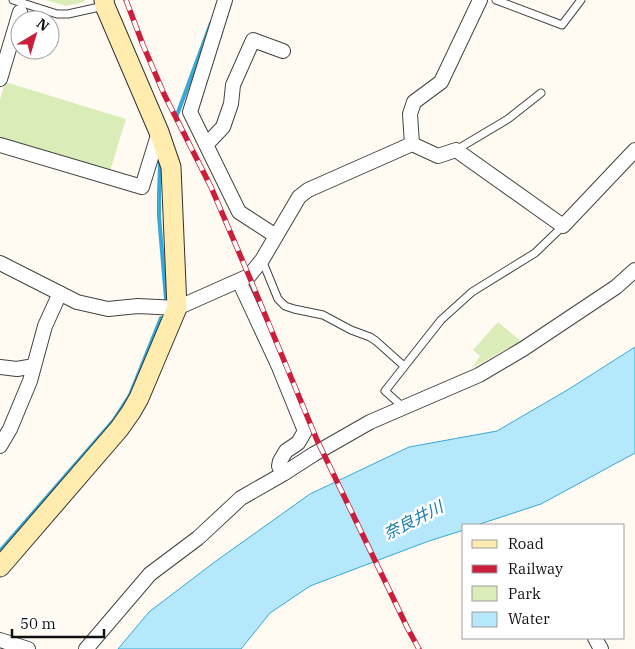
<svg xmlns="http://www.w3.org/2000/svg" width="635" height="649" viewBox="0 0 635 649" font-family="'IBM Plex Serif','Noto Sans JP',serif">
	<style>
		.green { fill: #daedb9 }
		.water { fill: #b4e8fa; stroke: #36a9d6 }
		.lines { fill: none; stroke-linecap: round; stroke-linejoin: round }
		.stream { stroke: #36a9d6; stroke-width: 4 }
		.lane-casing { stroke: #434343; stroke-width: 9 }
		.street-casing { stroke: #434343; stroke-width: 16 }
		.secondary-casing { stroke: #323232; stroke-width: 21 }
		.lane { stroke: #fff; stroke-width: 7 }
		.street { stroke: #fff; stroke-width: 14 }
		.secondary { stroke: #ffecae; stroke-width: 19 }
		.rail-casing { stroke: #ca1e3b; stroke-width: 5.5 }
		.rail { stroke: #fff; stroke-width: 4; stroke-dasharray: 11; stroke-linecap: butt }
		.labels { text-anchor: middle; stroke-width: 5; stroke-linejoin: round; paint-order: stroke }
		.water-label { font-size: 16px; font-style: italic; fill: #107aab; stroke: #fff }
	</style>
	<rect width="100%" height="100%" fill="#fffbf3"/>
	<path class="green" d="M 46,0 L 85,0 L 84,2 L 66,6 Z
		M 5,82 L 126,119 L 110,171 L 0,138 L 0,100 Z
		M 498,322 L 521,341 L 472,368 L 480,356 L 473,350 Z"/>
	<path class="water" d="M 635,347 L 635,453 L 541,504 L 477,525 L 464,525 L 464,530 L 429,541 L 310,586 L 270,613 L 241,649 L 118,649 L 149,612 L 216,561 L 310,494 L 409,447 L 497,431 L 569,389 Z"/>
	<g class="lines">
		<path class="stream" d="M 177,115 L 211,23
			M 160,163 L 159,195 L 159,216 L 166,299
			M 0,551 L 114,420 L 130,395 L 161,318"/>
		<defs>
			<path id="lane" d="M 13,0 L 57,14 L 68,14 L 104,6
				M 496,0 L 562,25 L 581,0
				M 456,150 L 508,119 L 541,93
				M 262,260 L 278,299 L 285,306 L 294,309 L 323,315 L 351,330 L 370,337 L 376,341 L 404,366
				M 404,408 L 385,391 L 441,320 L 472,292 L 535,253 L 563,226"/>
			<path id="street" d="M 225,0 L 190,112 L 239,212 L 276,236
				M 0,79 L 20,12
				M 412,144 L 410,114 L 414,102 L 441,82 L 480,0
				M 0,145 L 142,187 L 159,132
				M 206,145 L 223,127 L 231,104 L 233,85 L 253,40 L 283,51
				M 0,263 L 77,302 L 108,309 L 138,306 L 177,308 L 249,276 L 262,260 L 299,197 L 308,190 L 412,144 L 438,156 L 456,150 L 563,226 L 635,150
				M 239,281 L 279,367 L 305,431 L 298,443 L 286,451 L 280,461 L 279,466 L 283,474
				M 0,367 L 17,369 L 34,366
				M 0,446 L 10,429 L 30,381 L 45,326 L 60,293
				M 595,638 L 601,649
				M 0,640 L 28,649
				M 86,649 L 150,574 L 198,538 L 241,498 L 283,474 L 314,454 L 370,422 L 479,375 L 523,349 L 616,287 L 635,270"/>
			<path id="secondary" d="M 0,567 L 119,429 L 131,412 L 139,398 L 177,308 L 171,167 L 159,132 L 105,6 L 104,0"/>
		</defs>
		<use href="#lane" class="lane-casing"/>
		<use href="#street" class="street-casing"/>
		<use href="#secondary" class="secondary-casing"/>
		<use href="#lane" class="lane"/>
		<use href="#street" class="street"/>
		<use href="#secondary" class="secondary"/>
		<defs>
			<path id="rail" d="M 126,0 L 143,45 L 164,94 L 211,187 L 249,276 L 317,440 L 408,629 L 419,649"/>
		</defs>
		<use href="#rail" class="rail-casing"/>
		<use href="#rail" class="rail"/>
	</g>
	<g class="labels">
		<g class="water-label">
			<text transform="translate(413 520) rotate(-27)" y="6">奈良井川</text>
		</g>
	</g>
	<rect x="462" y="524" width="162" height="115" fill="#ffffff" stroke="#9f9f9f"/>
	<rect x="472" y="540" width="25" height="8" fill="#ffecae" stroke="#9f9f9f"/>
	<text x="508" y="549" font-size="15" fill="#101010">Road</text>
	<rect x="472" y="565" width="25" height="8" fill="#ca1e3b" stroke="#9f9f9f"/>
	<text x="508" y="574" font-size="15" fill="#101010">Railway</text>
	<rect x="472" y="586" width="25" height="15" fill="#daedb9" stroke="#9f9f9f"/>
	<text x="508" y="599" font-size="15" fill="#101010">Park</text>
	<rect x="472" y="612" width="25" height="15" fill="#b4e8fa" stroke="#9f9f9f"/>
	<text x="508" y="624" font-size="15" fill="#101010">Water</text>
	<g transform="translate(35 35) rotate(38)"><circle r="24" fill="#ffffff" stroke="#9f9f9f"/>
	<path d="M0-4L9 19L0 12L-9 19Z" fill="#ca1e3b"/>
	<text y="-8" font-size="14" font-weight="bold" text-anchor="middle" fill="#101010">N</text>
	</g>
	<path d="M12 629v8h92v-8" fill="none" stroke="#101010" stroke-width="2.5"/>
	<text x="20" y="629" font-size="15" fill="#101010" stroke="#ffffff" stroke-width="4" paint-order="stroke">50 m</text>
</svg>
